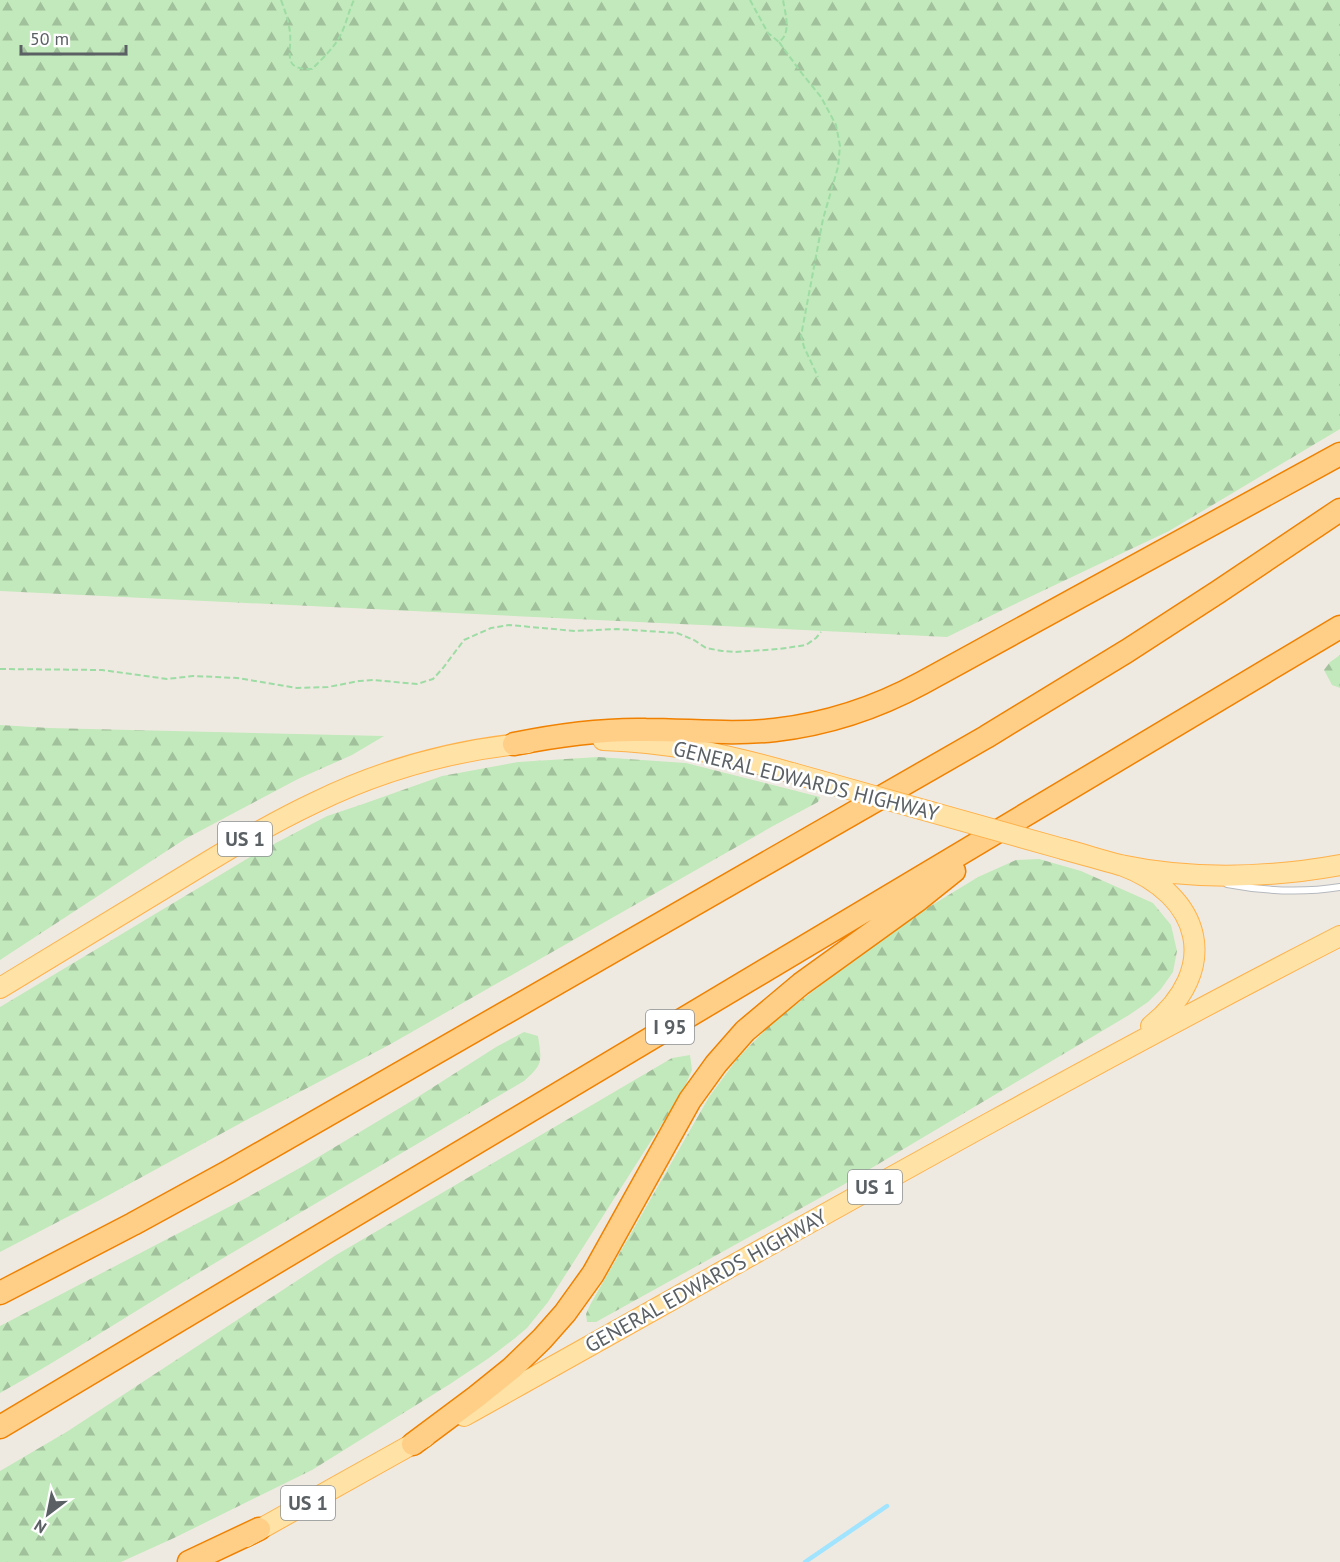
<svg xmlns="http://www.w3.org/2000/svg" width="1340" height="1562" viewBox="0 0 1340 1562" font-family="'PT Sans',sans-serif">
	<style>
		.forest { fill: url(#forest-firs) }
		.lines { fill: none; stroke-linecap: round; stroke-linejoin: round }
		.stream { stroke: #a1e4ff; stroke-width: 4.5 }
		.service-casing { stroke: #b5b9be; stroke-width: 8 }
		.primary-casing { stroke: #ffb14a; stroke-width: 22 }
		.motorway-casing { stroke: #f08100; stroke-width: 25 }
		.path { stroke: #9ddca4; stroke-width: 2; stroke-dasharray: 6 3; stroke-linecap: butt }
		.service { stroke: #fff; stroke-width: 6 }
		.primary { stroke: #ffe3a6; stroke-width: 20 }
		.motorway { stroke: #ffcf88; stroke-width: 22 }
		.primary-bridge-casing { stroke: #ffb14a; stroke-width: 22; stroke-linecap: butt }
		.primary-bridge { stroke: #ffe3a6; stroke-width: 20 }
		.labels { text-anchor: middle; stroke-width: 5; stroke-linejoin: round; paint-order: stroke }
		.shield { fill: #fff; stroke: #8c9092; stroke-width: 1.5 }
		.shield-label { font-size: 20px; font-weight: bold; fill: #5a6064 }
		.street-label { font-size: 21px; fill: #5a6064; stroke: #fff }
	</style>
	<defs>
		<pattern id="forest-firs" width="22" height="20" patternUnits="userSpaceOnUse" patternTransform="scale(1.5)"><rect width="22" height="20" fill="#c2e9bb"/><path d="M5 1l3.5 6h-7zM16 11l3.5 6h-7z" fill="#a1c09c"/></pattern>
	</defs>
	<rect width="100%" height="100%" fill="#efeae1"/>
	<path class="forest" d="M 0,0 L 1340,0 L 1340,429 L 1169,531 L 1013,605 L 947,637 L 0,591 Z
		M 1340,655 L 1340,688 L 1332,685 L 1324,670 L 1330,662 Z
		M 0,725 L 49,728 L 384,736 L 352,755 L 298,779 L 185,839 L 0,960 Z
		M 598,757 L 686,763 L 820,797 L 818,802 L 773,826 L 389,1045 L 250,1118 L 98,1201 L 0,1252 L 0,1007 L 255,854 L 327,816 L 363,804 L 442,776 L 518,762 Z
		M 1039,859 L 1081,871 L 1153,903 L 1171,925 L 1177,951 L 1173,972 L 1161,989 L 1148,1002 L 1129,1015 L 843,1185 L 596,1322 L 587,1322 L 586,1314 L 590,1305 L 709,1097 L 737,1059 L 772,1023 L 857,957 L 906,921 L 978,877 L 1016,860 Z
		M 524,1032 L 538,1036 C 542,1062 543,1064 524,1081 C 414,1146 304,1210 195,1275 C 130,1314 66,1356 0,1393 L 0,1326 L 246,1198 L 305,1165 L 413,1100 L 496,1047 Z
		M 690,1055 L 692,1070 L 683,1091 L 548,1302 L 527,1328 L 514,1339 L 489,1358 L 450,1384 L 312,1470 L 174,1538 L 121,1562 L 0,1562 L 0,1471 L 68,1431 L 336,1255 L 672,1058 Z"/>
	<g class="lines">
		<path class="stream" d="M 805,1562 L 887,1506"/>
		<defs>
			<path id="service" d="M 1227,884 C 1264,891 1303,893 1340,887"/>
			<path id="primary" d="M 603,740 C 669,742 729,755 792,773
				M 1063,849 C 1082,854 1101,860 1120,865 C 1192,880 1268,878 1340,865
				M 1121,865 C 1202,895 1222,969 1151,1026
				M 0,988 C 56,954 112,920 168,886 C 216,857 263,827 314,803 C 381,770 454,750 528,743
				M 464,1416 C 755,1254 1044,1088 1340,936
				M 246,1537 L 425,1437"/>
			<path id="motorway" d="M 514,744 C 558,735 601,729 646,730 C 689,730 732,735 775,730 C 827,724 876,708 922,683 L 1340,454
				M 0,1293 L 133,1224 L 228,1172 L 986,737 L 1127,651 L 1218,592 L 1340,510
				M 0,1427 L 1340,627
				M 413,1444 L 476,1397 L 512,1368 L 542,1339 L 565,1313 L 593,1274 L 690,1100 L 716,1064 L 745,1031 L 801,984 L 919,899 L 954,871
				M 189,1562 L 259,1529"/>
		</defs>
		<use href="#service" class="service-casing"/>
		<use href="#primary" class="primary-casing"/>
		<use href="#motorway" class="motorway-casing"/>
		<path class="path" d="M 281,0 C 285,11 289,21 290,33 C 292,53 281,70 312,69 C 323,58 336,46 342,32 C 347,21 349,10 354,0
			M 750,0 L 768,33 L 779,42 C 792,33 785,13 783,0
			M 779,42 L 800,71 L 821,97 L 836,125 L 840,146 L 838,167 L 823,219 L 801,336 L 804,347 L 818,377
			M 0,669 L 102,670 L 167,679 L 193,676 L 237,678 L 297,688 L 328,687 L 359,681 L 373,680 L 417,684 L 433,679 L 443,668 L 464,640 L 491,628 L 509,625 L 575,631 L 617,629 L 677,633 L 694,640 L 706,648 L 722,651 L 735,652 L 779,649 L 806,645 L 816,638 L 821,632"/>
		<use href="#service" class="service"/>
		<use href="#primary" class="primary"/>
		<use href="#motorway" class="motorway"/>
		<defs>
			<path id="primary-bridge" d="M 792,773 L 1063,849"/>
		</defs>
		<use href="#primary-bridge" class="primary-bridge-casing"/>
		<use href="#primary-bridge" class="primary-bridge"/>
	</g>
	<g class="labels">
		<g class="shield">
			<rect x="218" y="822" width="54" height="34" rx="4.5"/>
			<rect x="646" y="1010" width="48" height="34" rx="4.5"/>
			<rect x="848" y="1170" width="54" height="34" rx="4.5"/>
			<rect x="281" y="1486" width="54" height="34" rx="4.5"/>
		</g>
		<g class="shield-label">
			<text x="245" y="846">US 1</text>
			<text x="670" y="1034">I 95</text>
			<text x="875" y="1194">US 1</text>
			<text x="308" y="1510">US 1</text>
		</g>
		<g class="street-label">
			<text transform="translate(806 781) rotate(14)" y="7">GENERAL EDWARDS HIGHWAY</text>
			<text transform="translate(706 1281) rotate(-29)" y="7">GENERAL EDWARDS HIGHWAY</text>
		</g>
	</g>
	<g transform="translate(48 1514) rotate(212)" stroke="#ffffff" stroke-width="4.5" paint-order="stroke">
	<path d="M0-4.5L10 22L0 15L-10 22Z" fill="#5a6064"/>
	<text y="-9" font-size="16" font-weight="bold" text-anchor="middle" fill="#5a6064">N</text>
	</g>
	<path d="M21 45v9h105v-9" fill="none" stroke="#5a6064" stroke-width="3"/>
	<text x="30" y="45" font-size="18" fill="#5a6064" stroke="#ffffff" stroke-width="4.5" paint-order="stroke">50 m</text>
</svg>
